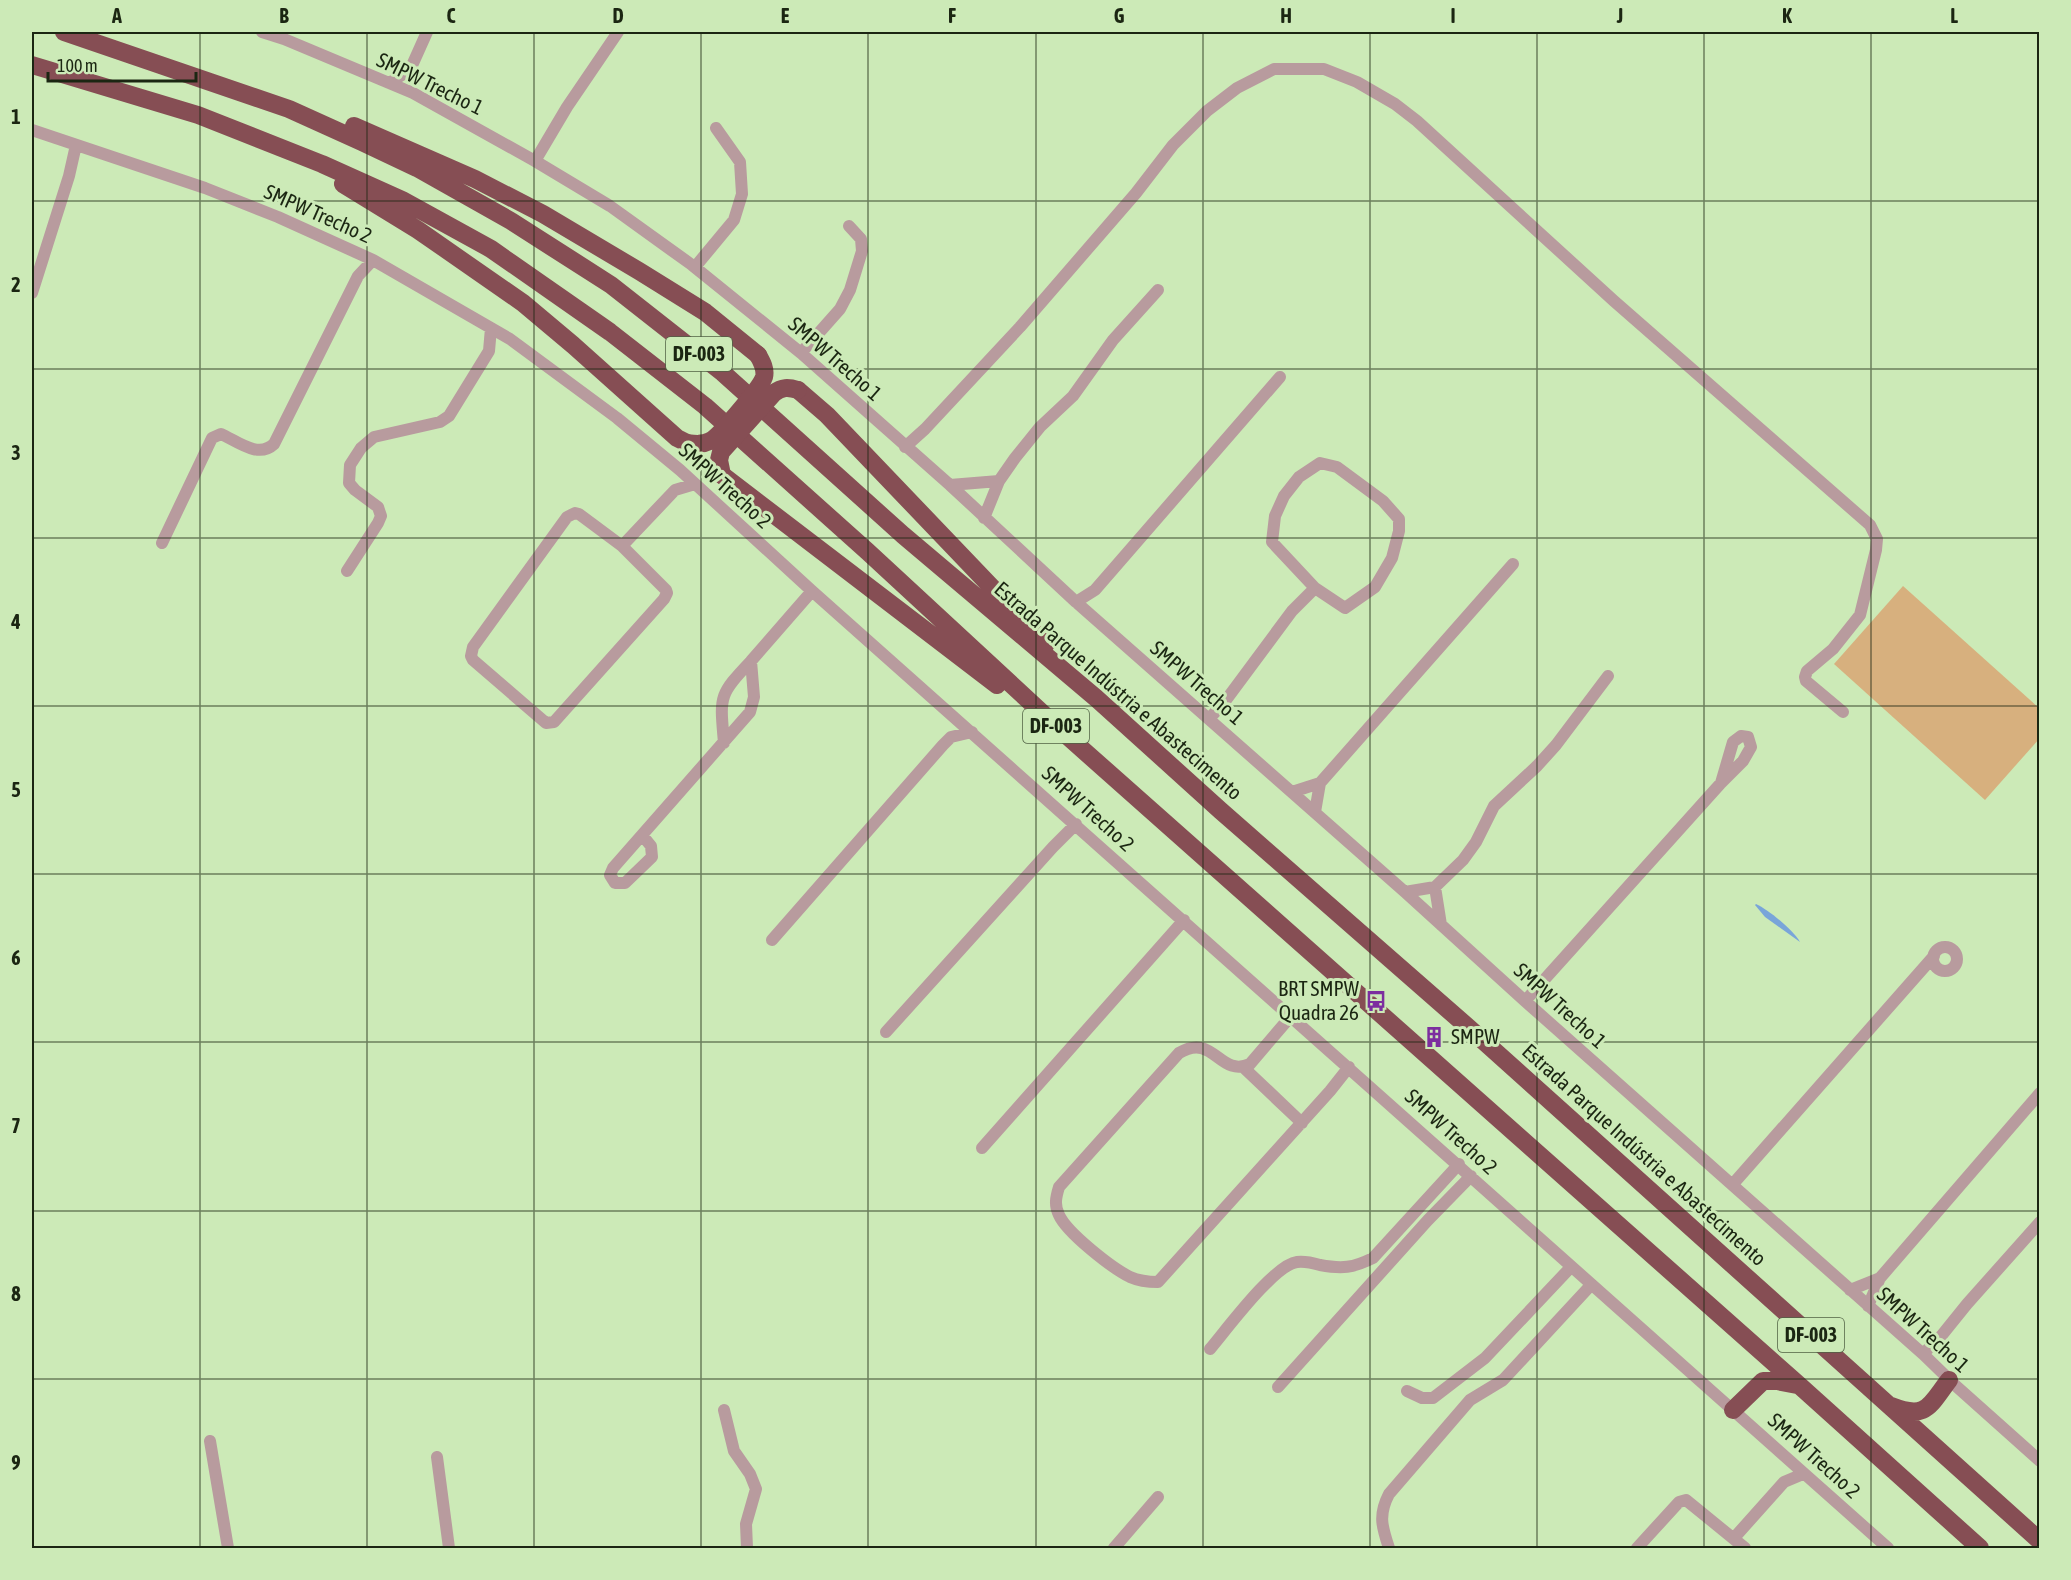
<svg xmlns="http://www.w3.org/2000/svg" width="2071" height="1580" viewBox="0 0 2071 1580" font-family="'Asap Condensed',sans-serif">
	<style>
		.green { fill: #d7b07e }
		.water { fill: #79a5d9 }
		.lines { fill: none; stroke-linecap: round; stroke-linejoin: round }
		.minor { stroke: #b89b9e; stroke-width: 12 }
		.highway { stroke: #864e54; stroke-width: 18 }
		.highway-bridge { stroke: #864e54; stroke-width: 18 }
		.grid { fill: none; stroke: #1b2612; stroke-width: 1.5; stroke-opacity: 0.55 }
		.labels { text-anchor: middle; stroke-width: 6; stroke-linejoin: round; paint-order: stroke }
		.shield { fill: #cceab7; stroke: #506144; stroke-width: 1.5 }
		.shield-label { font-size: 20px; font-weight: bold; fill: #1b2612 }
		.street-label { font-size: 21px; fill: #1b2612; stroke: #cceab7 }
		.poi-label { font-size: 21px; fill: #1b2612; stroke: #cceab7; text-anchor: end }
		.neatline { fill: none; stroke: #1b2612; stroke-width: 2 }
		.grid-label { font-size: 20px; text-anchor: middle; font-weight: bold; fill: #1b2612 }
	</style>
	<rect width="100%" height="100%" fill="#cceab7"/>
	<path class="green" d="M 1903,586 L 2039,708 L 2039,739 L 1985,800 L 1834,664 Z"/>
	<path class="water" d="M 1756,904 C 1769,910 1793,930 1800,942 L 1765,917 L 1755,905 Z"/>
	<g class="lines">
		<path class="minor" d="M 262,32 L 284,39 L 413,93 L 535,161 L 610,206 L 692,265 L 801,353 L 950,485 L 1076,602 L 1405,892 L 1525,1001 L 1923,1354 L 1956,1386 L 2040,1461
			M 389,83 L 410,70 L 427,32
			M 32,130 L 205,188 L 278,217 L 373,260 L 510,339 L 617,418 L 680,470 L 812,591 L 1888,1548
			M 535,161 L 567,107 L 618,32
			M 695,267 L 734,220 L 742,194 L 740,162 L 716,128
			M 32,293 L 69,176 L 76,145
			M 801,353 L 840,309 L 850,290 L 862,251 L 861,239 L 849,226
			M 905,447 L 925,429 L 1020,327 L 1136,193 L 1173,145 L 1207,111 L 1237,88 L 1274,69 L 1324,69 L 1357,82 L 1395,104 L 1417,121 L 1614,301 L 1870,525 L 1877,539 L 1876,550 L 1860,615 L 1833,649 L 1807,671 L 1805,677 L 1806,681 L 1843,712
			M 950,485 L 999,481
			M 575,513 L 579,514 L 622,546 L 666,590 L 667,593 L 664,599 L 554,722 L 546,723 L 473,660 L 471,656 L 473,647 L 567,517 Z
			M 984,518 L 999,481 L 1015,458 L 1040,427 L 1073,396 L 1113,340 L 1158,290
			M 162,543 L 212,438 L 221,434 C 237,441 258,459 274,444 L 358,276 L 373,260
			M 622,546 L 675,490 L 695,484
			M 347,571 L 378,523 L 381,516 L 378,507 L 355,490 L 349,483 L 350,465 L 361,448 L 374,437 L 440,422 L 449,416 L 489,351 L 491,328
			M 1076,602 L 1095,590 L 1280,377
			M 1209,719 L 1226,700 L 1292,611 L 1315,588 L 1345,608 L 1375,587 L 1392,558 L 1399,531 L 1399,519 L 1383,501 L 1337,467 L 1320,463 L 1299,477 L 1284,496 L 1275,516 L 1272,542 L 1315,588
			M 724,743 C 720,696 718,696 751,661
			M 1292,792 L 1320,783 L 1513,564
			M 1315,812 L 1320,783
			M 642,835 L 651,846 L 652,857 L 625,883 L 615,883 L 610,875 L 613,868 L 750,712 L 754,697 L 751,661 L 812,591
			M 1435,887 L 1441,925
			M 1405,892 L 1435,887 L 1463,860 L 1476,842 L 1494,806 L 1537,766 L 1556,745 L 1608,676
			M 772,940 L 943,745 L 951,737 L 972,732
			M1933 959a12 12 0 1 1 24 0a12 12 0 1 1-24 0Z
			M 1525,1001 L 1721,783 L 1743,761 L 1751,747 L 1748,737 L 1741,736 L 1733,742 L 1721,783
			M 1291,1016 L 1250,1064 C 1219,1078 1214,1032 1179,1053 L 1059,1187 C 1056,1197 1054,1205 1059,1215 C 1067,1233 1112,1268 1130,1277 C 1139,1281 1149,1282 1158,1282 L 1330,1091 L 1349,1067
			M 886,1032 L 1053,847 L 1076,824
			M 1243,1067 L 1302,1123
			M 982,1148 L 1184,920
			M 1733,1184 L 1934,956
			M 1850,1290 L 1880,1278
			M 1868,1306 L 1880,1278 L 2040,1093
			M 1210,1349 C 1227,1329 1274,1265 1297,1262 C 1305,1261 1313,1263 1320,1265 C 1342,1269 1353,1268 1373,1258 L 1459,1164
			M 1923,1354 L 1942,1335 L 1967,1304 L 2040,1222
			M 1278,1387 L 1428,1220 L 1471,1176
			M 1407,1391 L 1422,1398 L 1433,1398 L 1485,1358 L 1571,1267
			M 724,1410 L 734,1451 L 750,1474 L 756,1489 L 746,1524 L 747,1548
			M 210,1441 L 228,1548
			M 437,1457 L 449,1548
			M 1734,1538 L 1784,1482 L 1803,1474
			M 1114,1548 L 1158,1497
			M 1389,1548 C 1382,1527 1378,1515 1389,1494 L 1470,1400 L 1503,1380 L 1591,1285
			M 1637,1548 L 1679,1502 L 1686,1500 L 1745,1548"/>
		<path class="highway" d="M 64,32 L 289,109 L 362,142 L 417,168 L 511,221 L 611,285 L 723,373 L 903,535 L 1096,698 L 1221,811 L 1469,1028 L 2040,1541
			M 32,65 L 198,115 L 322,164 L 402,200 L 491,249 L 610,332 L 705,406 L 867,551 L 1065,734 L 1800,1386 L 1980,1548
			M 354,126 L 475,179 L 543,214 L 639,271 L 705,312 L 758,355
			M 343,184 L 418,230 L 523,303 L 573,345 L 677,438 L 687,443
			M 798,390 L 827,415 L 1046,644
			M 722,475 L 997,685
			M 1891,1406 C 1927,1420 1929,1406 1949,1380
			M 1733,1410 L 1763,1381 L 1777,1381 L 1797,1385"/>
		<path class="highway-bridge" d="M 687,443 C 695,444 702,445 710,441 C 719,437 761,387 764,377 C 766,369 762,362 758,355
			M 722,475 L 719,460 L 721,452 L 774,393 C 782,387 788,387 798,390"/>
	</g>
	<path class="grid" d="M 200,32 L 200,1548M 367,32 L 367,1548M 534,32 L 534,1548M 701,32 L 701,1548M 868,32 L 868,1548M 1036,32 L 1036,1548M 1203,32 L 1203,1548M 1370,32 L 1370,1548M 1537,32 L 1537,1548M 1704,32 L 1704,1548M 1871,32 L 1871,1548M 32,201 L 2040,201M 32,369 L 2040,369M 32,538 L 2040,538M 32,706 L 2040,706M 32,874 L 2040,874M 32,1042 L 2040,1042M 32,1211 L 2040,1211M 32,1379 L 2040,1379"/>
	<defs>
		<symbol id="bus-bare" viewBox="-9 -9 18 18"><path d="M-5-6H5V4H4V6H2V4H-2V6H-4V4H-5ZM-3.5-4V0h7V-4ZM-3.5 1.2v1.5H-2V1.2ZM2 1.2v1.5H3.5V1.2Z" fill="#7c2e9f" stroke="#cceab7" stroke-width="2.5" paint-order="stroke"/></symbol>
		<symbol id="building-bare" viewBox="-9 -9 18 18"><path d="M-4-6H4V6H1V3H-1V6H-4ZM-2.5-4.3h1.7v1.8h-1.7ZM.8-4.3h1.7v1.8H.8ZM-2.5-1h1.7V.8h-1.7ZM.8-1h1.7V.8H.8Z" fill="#7c2e9f" stroke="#cceab7" stroke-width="2.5" paint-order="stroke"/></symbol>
	</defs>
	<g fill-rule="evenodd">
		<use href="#bus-bare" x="1361" y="986" width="30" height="30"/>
		<use href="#building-bare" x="1419" y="1022" width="30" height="30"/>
	</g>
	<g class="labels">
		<g class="shield">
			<rect x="666" y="337" width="66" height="34" rx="4.5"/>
			<rect x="1023" y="709" width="66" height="34" rx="4.5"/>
			<rect x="1778" y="1318" width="66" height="34" rx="4.5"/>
		</g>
		<g class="shield-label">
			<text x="699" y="361">DF-003</text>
			<text x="1056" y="733">DF-003</text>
			<text x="1811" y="1342">DF-003</text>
		</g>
		<g class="street-label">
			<text transform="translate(430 84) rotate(26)" y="7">SMPW Trecho 1</text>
			<text transform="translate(318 214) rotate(24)" y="7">SMPW Trecho 2</text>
			<text transform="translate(835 359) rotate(41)" y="7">SMPW Trecho 1</text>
			<text transform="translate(725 486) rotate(42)" y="7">SMPW Trecho 2</text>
			<text transform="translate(1197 683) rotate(41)" y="7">SMPW Trecho 1</text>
			<text transform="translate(1118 691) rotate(41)" y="7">Estrada Parque Indústria e Abastecimento</text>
			<text transform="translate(1088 809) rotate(42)" y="7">SMPW Trecho 2</text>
			<text transform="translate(1560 1006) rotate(42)" y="7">SMPW Trecho 1</text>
			<text transform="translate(1451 1132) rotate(42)" y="7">SMPW Trecho 2</text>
			<text transform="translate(1644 1155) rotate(42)" y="7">Estrada Parque Indústria e Abastecimento</text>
			<text transform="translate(1923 1330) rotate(42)" y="7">SMPW Trecho 1</text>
			<text transform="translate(1814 1456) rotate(42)" y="7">SMPW Trecho 2</text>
		</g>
		<g class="poi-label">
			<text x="1359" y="996">BRT SMPW<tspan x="1359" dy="24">Quadra 26</tspan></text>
			<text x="1451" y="1044" text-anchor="start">SMPW</text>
		</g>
	</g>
	<rect width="2071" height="1580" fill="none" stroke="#cceab7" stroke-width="66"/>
	<path d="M48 72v9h148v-9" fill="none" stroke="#1b2612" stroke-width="3"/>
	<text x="57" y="72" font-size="18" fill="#1b2612" stroke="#cceab7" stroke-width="4.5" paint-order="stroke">100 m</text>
	<rect x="33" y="33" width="2005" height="1514" class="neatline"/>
	<g class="grid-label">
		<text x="117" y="23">A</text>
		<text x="284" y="23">B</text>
		<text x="451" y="23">C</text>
		<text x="618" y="23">D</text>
		<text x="785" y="23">E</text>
		<text x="952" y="23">F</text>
		<text x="1119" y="23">G</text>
		<text x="1286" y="23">H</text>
		<text x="1453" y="23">I</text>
		<text x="1620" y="23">J</text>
		<text x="1787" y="23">K</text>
		<text x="1954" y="23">L</text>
		<text x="16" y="124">1</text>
		<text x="16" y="292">2</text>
		<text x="16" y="460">3</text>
		<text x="16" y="629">4</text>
		<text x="16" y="797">5</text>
		<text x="16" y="965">6</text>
		<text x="16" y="1133">7</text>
		<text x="16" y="1301">8</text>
		<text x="16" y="1470">9</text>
	</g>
</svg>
